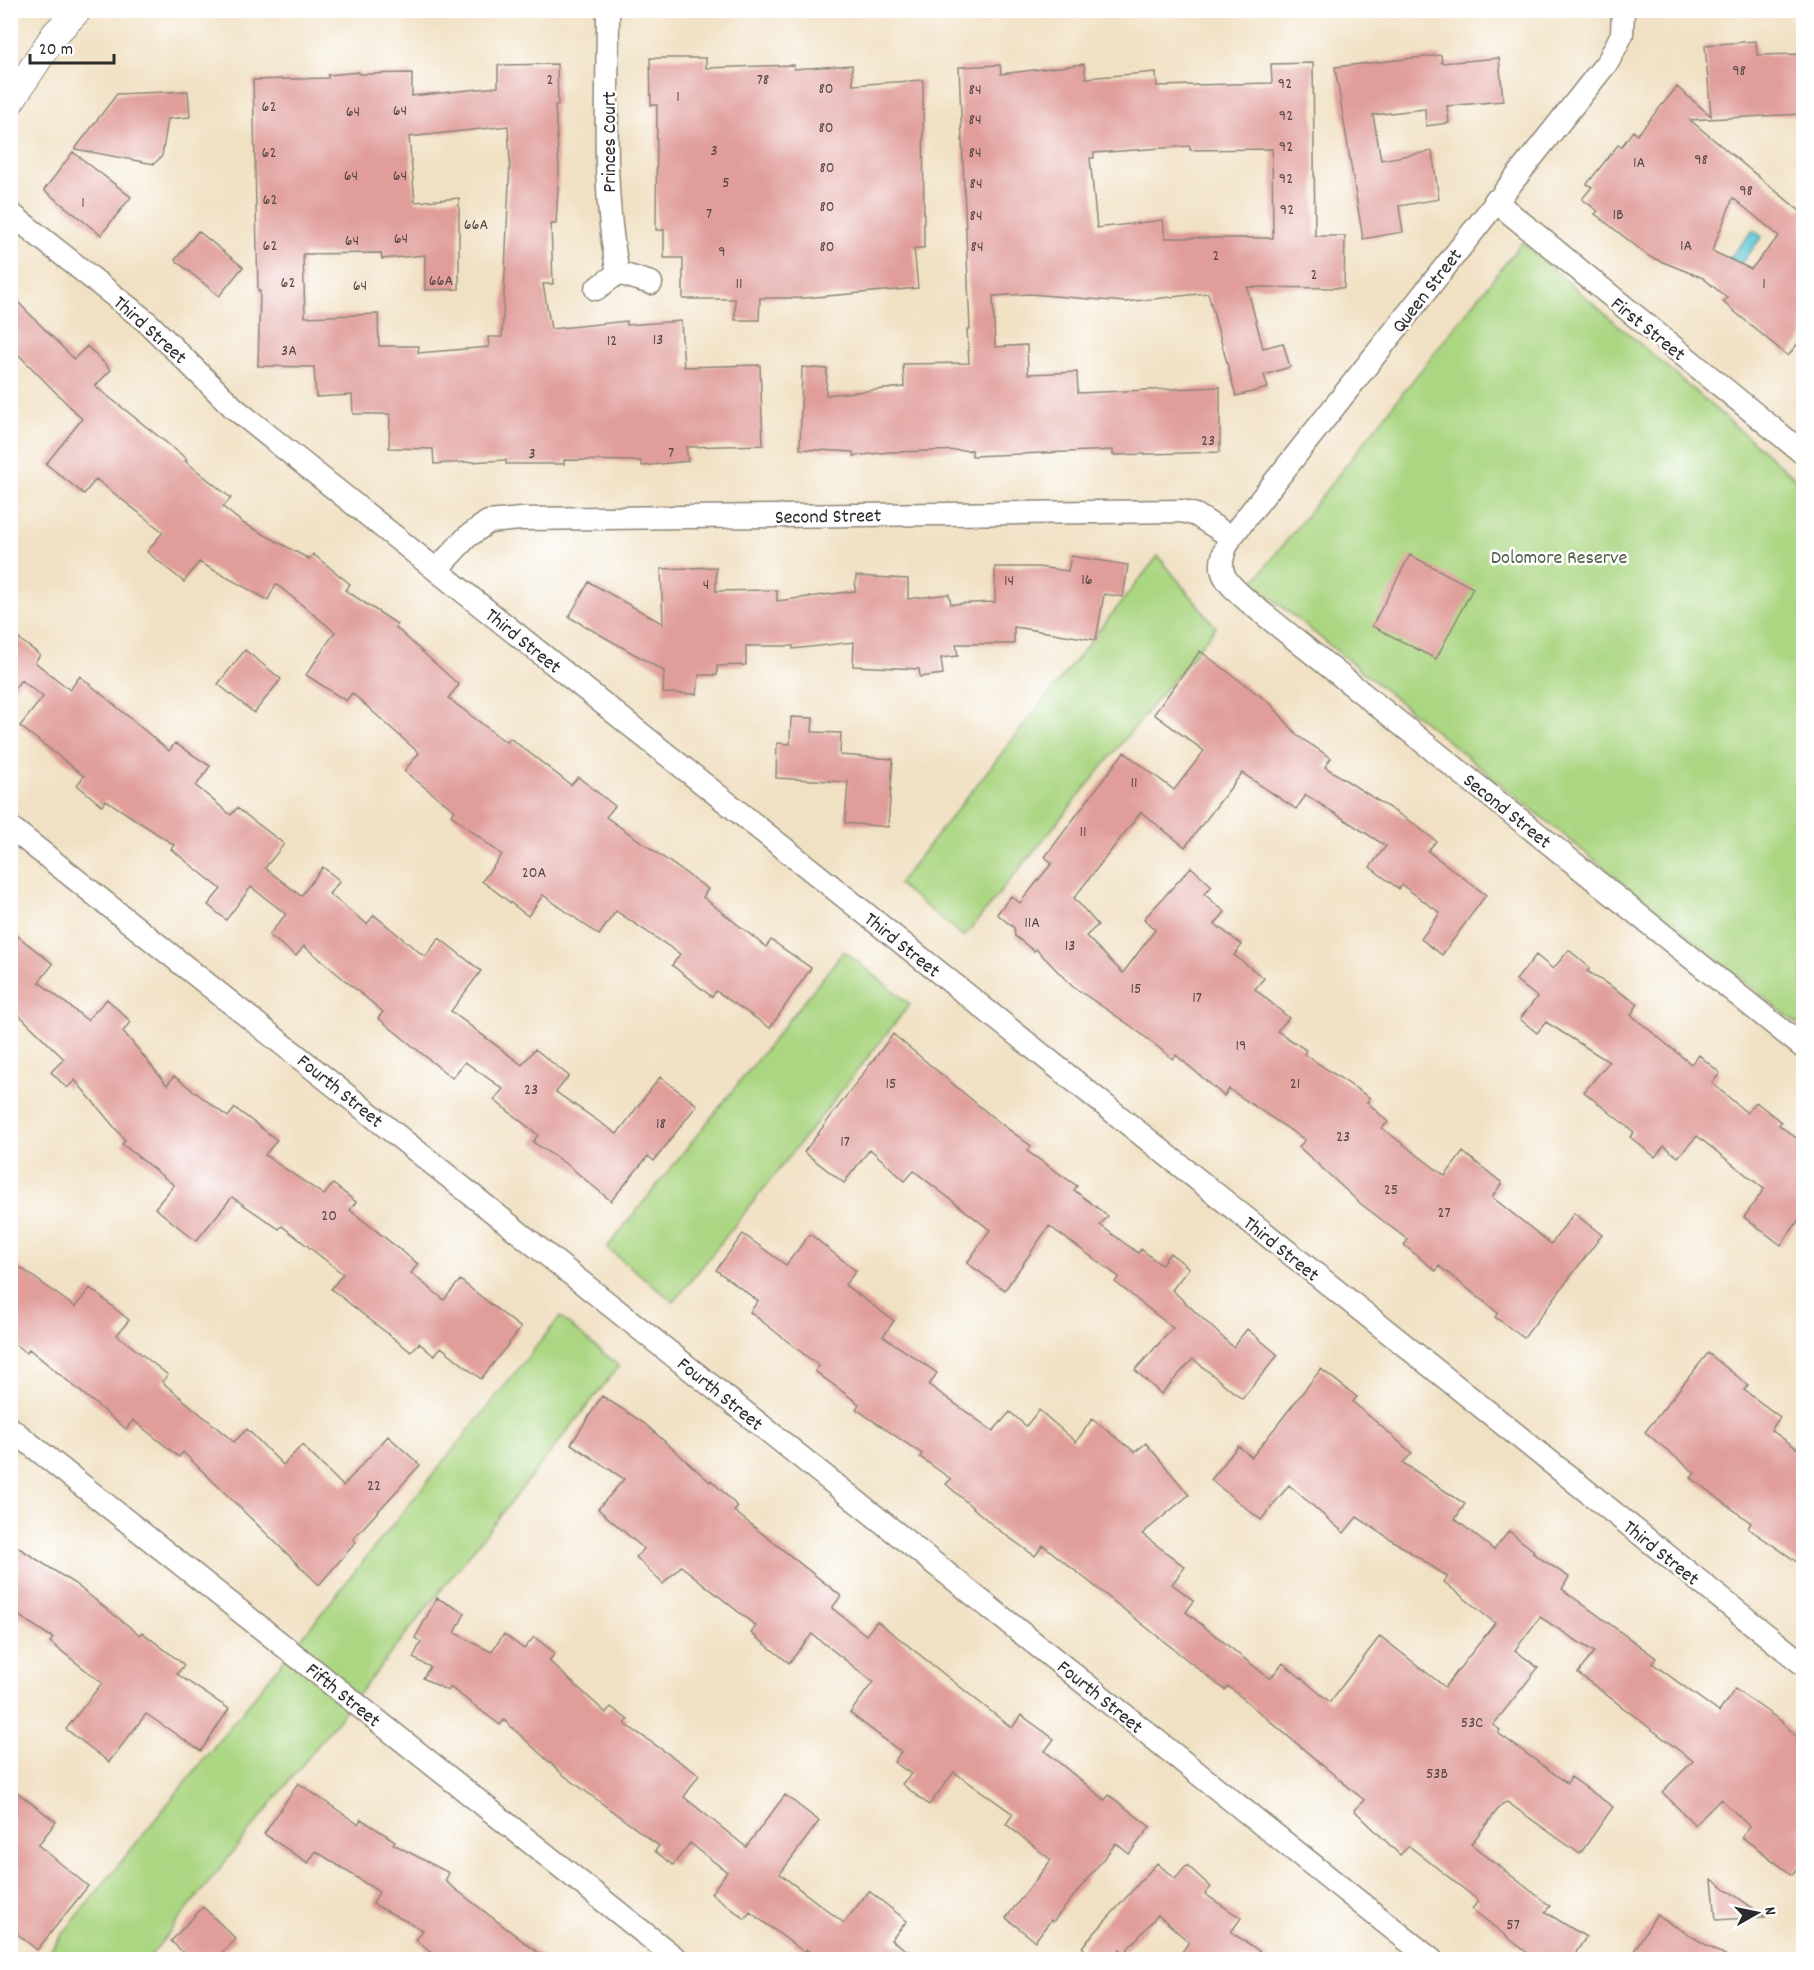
<svg xmlns="http://www.w3.org/2000/svg" width="1814" height="1970" viewBox="0 0 1814 1970" font-family="Dekko,sans-serif">
	<style>
		.green { fill: #abd682; stroke: #6b8056; stroke-width: 1.5 }
		.water { fill: #5dc9d5; stroke: #447a80; stroke-width: 1.5 }
		.building { fill: #e09d9a; fill-rule: evenodd }
		.lines { fill: none; stroke-linecap: round; stroke-linejoin: round }
		.minor-casing { stroke: #8e8678; stroke-width: 25 }
		.tertiary-casing { stroke: #8e8678; stroke-width: 29 }
		.minor { stroke: #fff; stroke-width: 22 }
		.tertiary { stroke: #fff; stroke-width: 27 }
		.labels { text-anchor: middle; stroke-width: 5; stroke-linejoin: round; paint-order: stroke }
		.number-label { font-size: 16px; fill: #584847 }
		.street-label { font-size: 20px; fill: #2b2b2b; stroke: #fff }
		.park-label { font-size: 20px; fill: #515e45; stroke: #fff }
	</style>
	<rect width="100%" height="100%" fill="#fff"/>
	<filter id="ink" filterUnits="userSpaceOnUse"><feTurbulence type="fractalNoise" baseFrequency=".0167" numOctaves="2"/><feDisplacementMap in="SourceGraphic" scale="12" xChannelSelector="R" yChannelSelector="G"/><feConvolveMatrix kernelMatrix="1 2 1 2 8 2 1 2 1" color-interpolation-filters="sRGB"/></filter>
	<filter id="wash" filterUnits="userSpaceOnUse"><feTurbulence type="fractalNoise" baseFrequency=".008" numOctaves="4" result="noise"/><feDisplacementMap in="SourceGraphic" scale="24" xChannelSelector="R" yChannelSelector="G"/><feGaussianBlur stdDeviation="1.35" result="paint"/><feColorMatrix in="noise" values="0 0 0 0 0 0 0 0 0 0 0 0 0 0 0 0 0 1.4 0 .05"/><feComposite in="paint" operator="in"/></filter>
	<g filter="url(#wash)">
		<rect width="100%" height="100%" fill="#f1e1c4"/>
		<path class="green" d="M 1522,242 L 1803,485 L 1803,1029 L 1253,583 Z
			M 1158,556 L 1216,627 L 964,937 L 898,884 Z
			M 844,951 L 910,1004 L 674,1302 L 607,1248 Z
			M 560,1317 L 619,1366 L 148,1959 L 42,1960 Z"/>
		<path class="water" d="M 1753,230 L 1762,237 L 1738,267 L 1729,259 Z"/>
		<g id="blocks">
			<path class="building" d="M 1756,41 L 1757,55 L 1803,54 L 1803,114 L 1690,120 L 1800,211 L 1803,206 L 1803,337 L 1788,356 L 1723,302 L 1727,298 L 1703,278 L 1650,257 L 1595,214 L 1598,211 L 1582,199 L 1592,187 L 1587,184 L 1618,145 L 1621,147 L 1633,131 L 1637,135 L 1677,87 L 1711,116 L 1705,45 ZM 1733,198 L 1779,236 L 1751,269 L 1712,251 Z
				M 1441,55 L 1442,63 L 1499,58 L 1503,101 L 1447,106 L 1449,123 L 1426,126 L 1425,109 L 1373,115 L 1381,160 L 1432,151 L 1439,199 L 1399,206 L 1403,232 L 1363,239 L 1335,67 Z
				M 650,58 L 706,58 L 706,68 L 794,65 L 794,69 L 852,65 L 853,85 L 923,80 L 924,248 L 914,248 L 918,288 L 804,298 L 760,298 L 759,320 L 735,320 L 735,299 L 683,299 L 683,258 L 664,258 L 664,230 L 656,230 L 657,105 L 651,105 Z
				M 1313,63 L 1315,236 L 1345,236 L 1344,288 L 1247,287 L 1263,348 L 1283,343 L 1290,367 L 1264,375 L 1268,388 L 1236,396 L 1208,293 L 1125,302 L 1030,294 L 993,296 L 995,347 L 1027,345 L 1028,374 L 1077,372 L 1078,393 L 1220,387 L 1220,452 L 1113,455 L 1113,450 L 972,456 L 972,450 L 890,452 L 854,456 L 853,452 L 800,449 L 802,367 L 827,369 L 826,395 L 904,387 L 903,364 L 969,363 L 967,329 L 970,329 L 959,67 L 1000,65 L 1001,74 L 1084,64 L 1086,78 L 1156,72 L 1157,86 L 1272,83 L 1271,64 ZM 1190,146 L 1190,150 L 1272,149 L 1273,238 L 1165,238 L 1163,220 L 1097,228 L 1090,158 L 1094,158 L 1094,153 Z
				M 557,64 L 558,105 L 555,105 L 559,169 L 556,224 L 551,224 L 553,284 L 543,284 L 551,329 L 627,321 L 627,325 L 681,321 L 684,367 L 760,365 L 763,445 L 686,447 L 688,461 L 642,466 L 641,461 L 564,460 L 564,464 L 506,464 L 506,460 L 434,464 L 433,449 L 389,448 L 390,414 L 353,414 L 352,395 L 316,397 L 314,367 L 258,366 L 260,291 L 258,291 L 253,80 L 328,78 L 328,75 L 359,72 L 359,74 L 412,73 L 412,96 L 498,87 L 498,65 ZM 508,126 L 510,161 L 502,337 L 488,337 L 489,347 L 418,353 L 419,346 L 379,346 L 378,314 L 305,317 L 303,254 L 381,253 L 382,259 L 425,255 L 425,290 L 459,289 L 459,198 L 415,202 L 409,137 Z
				M 188,91 L 190,117 L 168,119 L 162,156 L 154,164 L 75,149 L 117,94 Z
				M 73,152 L 131,197 L 101,235 L 44,190 Z
				M 198,231 L 243,267 L 219,296 L 175,260 Z
				M 10,294 L 74,359 L 87,346 L 111,370 L 95,386 L 187,459 L 185,461 L 231,498 L 223,507 L 243,523 L 309,559 L 313,554 L 350,584 L 345,590 L 397,624 L 395,627 L 459,685 L 448,698 L 507,743 L 510,738 L 571,785 L 578,777 L 615,806 L 606,817 L 708,889 L 703,897 L 766,947 L 771,940 L 811,968 L 770,1028 L 716,991 L 712,997 L 672,965 L 680,954 L 616,911 L 599,935 L 543,895 L 528,916 L 482,881 L 502,855 L 451,815 L 455,811 L 404,771 L 419,753 L 352,693 L 346,701 L 306,675 L 335,632 L 276,584 L 268,600 L 199,562 L 184,582 L 147,552 L 163,532 L 96,479 L 84,494 L 46,464 L 82,419 L 10,346 Z
				M 1410,555 L 1473,588 L 1436,659 L 1372,626 Z
				M 1071,556 L 1128,565 L 1123,597 L 1104,594 L 1096,640 L 1014,627 L 1014,644 L 956,644 L 958,656 L 941,658 L 943,674 L 920,677 L 919,669 L 853,666 L 854,642 L 793,649 L 793,646 L 746,646 L 746,665 L 717,666 L 717,675 L 699,675 L 697,694 L 663,693 L 664,671 L 569,617 L 589,582 L 663,624 L 661,569 L 716,567 L 716,591 L 777,590 L 777,601 L 855,591 L 856,576 L 908,579 L 908,599 L 949,594 L 951,604 L 995,602 L 995,567 L 1038,567 L 1068,571 Z
				M 10,632 L 40,655 L 35,662 L 70,690 L 80,676 L 169,751 L 175,743 L 210,766 L 196,786 L 231,815 L 237,808 L 284,844 L 265,868 L 301,896 L 323,867 L 340,881 L 329,894 L 367,924 L 374,915 L 425,957 L 439,938 L 481,971 L 451,1011 L 522,1065 L 535,1049 L 569,1076 L 556,1092 L 617,1134 L 660,1077 L 697,1105 L 654,1161 L 648,1156 L 611,1201 L 569,1166 L 533,1142 L 538,1135 L 494,1100 L 503,1089 L 465,1062 L 452,1078 L 378,1018 L 383,1012 L 304,946 L 296,956 L 269,935 L 286,914 L 251,887 L 226,920 L 208,905 L 221,889 L 171,849 L 174,845 L 106,800 L 102,806 L 77,785 L 84,776 L 20,726 L 43,697 L 21,680 L 10,694 Z
				M 245,650 L 281,679 L 254,713 L 218,684 Z
				M 1200,651 L 1271,704 L 1298,736 L 1331,758 L 1325,767 L 1413,823 L 1436,841 L 1428,851 L 1486,895 L 1442,955 L 1421,939 L 1440,913 L 1402,885 L 1399,889 L 1370,867 L 1386,846 L 1306,795 L 1296,809 L 1242,773 L 1185,847 L 1141,812 L 1074,898 L 1098,925 L 1086,936 L 1123,973 L 1155,930 L 1144,919 L 1191,867 L 1212,886 L 1204,894 L 1225,912 L 1215,924 L 1242,945 L 1234,955 L 1264,978 L 1255,989 L 1289,1018 L 1277,1031 L 1306,1050 L 1304,1054 L 1370,1098 L 1367,1102 L 1388,1122 L 1382,1128 L 1445,1176 L 1463,1152 L 1502,1183 L 1492,1197 L 1551,1244 L 1574,1213 L 1602,1235 L 1524,1338 L 1495,1317 L 1498,1313 L 1439,1266 L 1436,1271 L 1404,1245 L 1408,1240 L 1361,1204 L 1299,1147 L 1305,1140 L 1229,1089 L 1224,1096 L 1176,1055 L 1173,1059 L 1131,1026 L 1072,986 L 1036,949 L 1034,951 L 1015,936 L 1014,928 L 997,914 L 1011,896 L 1020,903 L 1052,863 L 1045,857 L 1124,752 L 1174,790 L 1204,751 L 1154,714 Z
				M 791,717 L 813,718 L 812,732 L 841,733 L 840,755 L 893,759 L 888,827 L 845,823 L 848,782 L 776,778 L 777,743 L 790,744 Z
				M 10,930 L 53,964 L 39,982 L 87,1020 L 107,999 L 131,1022 L 123,1031 L 167,1085 L 174,1076 L 228,1117 L 235,1108 L 277,1140 L 265,1155 L 324,1195 L 333,1184 L 356,1202 L 350,1210 L 418,1264 L 411,1273 L 444,1300 L 460,1280 L 521,1328 L 481,1379 L 441,1347 L 434,1356 L 419,1343 L 411,1352 L 331,1289 L 343,1274 L 282,1226 L 279,1229 L 232,1197 L 196,1241 L 155,1208 L 174,1185 L 122,1144 L 125,1140 L 75,1080 L 67,1088 L 51,1072 L 64,1059 L 10,1006 Z
				M 1569,950 L 1590,968 L 1587,971 L 1638,1004 L 1631,1015 L 1691,1064 L 1699,1055 L 1720,1073 L 1712,1083 L 1747,1113 L 1756,1102 L 1781,1122 L 1779,1125 L 1803,1143 L 1803,1214 L 1781,1245 L 1744,1217 L 1764,1189 L 1697,1136 L 1678,1157 L 1664,1146 L 1655,1157 L 1630,1137 L 1634,1132 L 1584,1092 L 1609,1062 L 1546,1022 L 1537,1033 L 1520,1019 L 1537,997 L 1516,980 L 1536,955 L 1553,969 Z
				M 893,1034 L 996,1120 L 1031,1146 L 1027,1151 L 1077,1186 L 1074,1190 L 1108,1216 L 1100,1225 L 1138,1253 L 1141,1249 L 1161,1265 L 1170,1253 L 1189,1268 L 1172,1290 L 1233,1347 L 1247,1329 L 1278,1355 L 1242,1399 L 1193,1359 L 1161,1394 L 1135,1370 L 1173,1328 L 1115,1282 L 1119,1277 L 1049,1226 L 1005,1290 L 967,1263 L 990,1230 L 914,1171 L 905,1181 L 870,1149 L 844,1183 L 804,1152 Z
				M 743,1234 L 786,1265 L 810,1234 L 856,1271 L 845,1285 L 894,1321 L 883,1336 L 937,1373 L 929,1385 L 993,1431 L 1010,1412 L 1026,1426 L 1039,1410 L 1076,1442 L 1092,1419 L 1135,1452 L 1146,1443 L 1189,1495 L 1142,1534 L 1185,1567 L 1172,1584 L 1194,1601 L 1186,1612 L 1270,1679 L 1283,1663 L 1330,1702 L 1380,1636 L 1445,1687 L 1495,1623 L 1444,1582 L 1448,1577 L 1357,1517 L 1344,1533 L 1289,1485 L 1261,1520 L 1211,1480 L 1238,1446 L 1252,1457 L 1321,1369 L 1357,1397 L 1353,1402 L 1412,1453 L 1403,1463 L 1465,1504 L 1455,1519 L 1494,1550 L 1509,1531 L 1534,1551 L 1532,1553 L 1569,1577 L 1562,1589 L 1656,1658 L 1652,1663 L 1719,1712 L 1735,1689 L 1781,1721 L 1803,1743 L 1803,1860 L 1792,1875 L 1742,1837 L 1750,1827 L 1721,1799 L 1695,1825 L 1662,1792 L 1693,1761 L 1578,1673 L 1594,1652 L 1540,1617 L 1515,1650 L 1538,1668 L 1493,1725 L 1500,1730 L 1498,1733 L 1567,1783 L 1571,1777 L 1613,1807 L 1580,1854 L 1507,1802 L 1502,1804 L 1471,1844 L 1550,1906 L 1545,1912 L 1586,1937 L 1572,1959 L 1535,1959 L 1472,1909 L 1479,1901 L 1409,1846 L 1400,1855 L 1354,1810 L 1364,1800 L 1228,1686 L 1225,1690 L 1043,1545 L 1035,1556 L 996,1528 L 946,1484 L 951,1479 L 920,1457 L 922,1454 L 856,1409 L 859,1404 L 815,1371 L 819,1366 L 750,1312 L 758,1301 L 716,1270 Z
				M 10,1260 L 75,1307 L 90,1288 L 129,1320 L 117,1335 L 168,1375 L 162,1382 L 234,1442 L 247,1429 L 283,1465 L 302,1445 L 343,1486 L 388,1436 L 420,1465 L 353,1539 L 356,1542 L 319,1585 L 183,1452 L 179,1457 L 133,1420 L 126,1429 L 29,1349 L 27,1353 L 10,1341 Z
				M 1708,1353 L 1748,1385 L 1744,1390 L 1780,1417 L 1771,1430 L 1803,1453 L 1803,1566 L 1748,1528 L 1751,1523 L 1691,1478 L 1695,1473 L 1645,1432 Z
				M 602,1396 L 644,1423 L 710,1482 L 711,1480 L 738,1507 L 734,1511 L 841,1596 L 832,1608 L 866,1635 L 877,1621 L 1012,1728 L 1021,1715 L 1054,1739 L 1045,1751 L 1105,1800 L 1109,1795 L 1150,1827 L 1129,1854 L 1116,1843 L 1053,1922 L 1051,1920 L 1035,1941 L 1006,1918 L 1051,1860 L 1006,1824 L 1013,1814 L 954,1772 L 929,1805 L 902,1784 L 911,1774 L 894,1762 L 901,1752 L 850,1713 L 873,1682 L 812,1634 L 789,1663 L 751,1633 L 756,1626 L 681,1566 L 663,1584 L 636,1557 L 644,1549 L 598,1509 L 624,1479 L 571,1444 Z
				M 10,1542 L 75,1584 L 140,1635 L 142,1632 L 184,1665 L 177,1674 L 229,1709 L 201,1751 L 146,1714 L 109,1762 L 66,1729 L 102,1683 L 50,1642 L 53,1638 L 10,1610 Z
				M 437,1598 L 465,1613 L 455,1633 L 491,1652 L 504,1634 L 524,1649 L 534,1637 L 555,1653 L 549,1661 L 606,1713 L 611,1707 L 628,1720 L 625,1724 L 699,1775 L 684,1797 L 746,1847 L 785,1795 L 819,1821 L 780,1874 L 844,1923 L 869,1891 L 907,1921 L 891,1940 L 920,1959 L 820,1959 L 806,1949 L 804,1952 L 750,1912 L 745,1919 L 711,1893 L 727,1872 L 690,1843 L 673,1865 L 655,1851 L 659,1846 L 561,1773 L 504,1720 L 500,1725 L 450,1687 L 448,1691 L 423,1678 L 430,1667 L 413,1658 L 421,1642 L 415,1638 Z
				M 298,1783 L 358,1824 L 361,1819 L 395,1841 L 393,1844 L 449,1873 L 445,1881 L 546,1959 L 439,1959 L 416,1940 L 423,1930 L 373,1904 L 379,1892 L 316,1851 L 308,1863 L 264,1834 Z
				M 10,1787 L 56,1822 L 38,1845 L 88,1886 L 37,1950 L 10,1928 Z
				M 1157,1863 L 1175,1879 L 1187,1865 L 1211,1887 L 1205,1894 L 1241,1918 L 1231,1932 L 1271,1959 L 1177,1959 L 1189,1942 L 1158,1915 L 1124,1953 L 1120,1949 L 1111,1959 L 1095,1959 L 1082,1947 Z
				M 1712,1879 L 1765,1917 L 1716,1920 Z
				M 203,1907 L 236,1939 L 216,1959 L 190,1959 L 171,1941 Z
				M 1656,1915 L 1730,1959 L 1629,1959 Z"/>
		</g>
	</g>
	<g filter="url(#ink)">
		<use href="#blocks" fill-opacity="0" stroke="#8e8678" stroke-width="1.5"/>
		<g class="lines">
			<defs>
				<path id="minor" d="M 608,10 C 608,98 601,187 618,273
					M 1623,10 L 1622,34 L 1609,60 L 1231,537 C 1212,571 1224,580 1250,603 L 1804,1048
					M 1495,201 L 1804,454
					M 10,213 L 147,322 L 234,408 L 1804,1665
					M 596,289 L 618,273 L 651,283
					M 436,570 L 467,537 L 488,522 L 521,519 L 1182,511 L 1196,515 L 1231,537
					M 10,827 L 1432,1960
					M 10,1428 L 678,1960"/>
				<path id="tertiary" d="M 10,102 L 55,34 L 78,10"/>
			</defs>
			<use href="#minor" class="minor-casing"/>
			<use href="#tertiary" class="tertiary-casing"/>
			<use href="#minor" class="minor"/>
			<use href="#tertiary" class="tertiary"/>
		</g>
	</g>
	<g class="labels">
		<g class="number-label">
			<text x="1739" y="75">98</text>
			<text x="550" y="84">2</text>
			<text x="763" y="84">78</text>
			<text x="1285" y="88">92</text>
			<text x="826" y="93">80</text>
			<text x="975" y="94">84</text>
			<text x="678" y="101">1</text>
			<text x="269" y="111">62</text>
			<text x="400" y="115">64</text>
			<text x="353" y="116">64</text>
			<text x="1286" y="120">92</text>
			<text x="975" y="124">84</text>
			<text x="826" y="132">80</text>
			<text x="1286" y="151">92</text>
			<text x="714" y="155">3</text>
			<text x="269" y="157">62</text>
			<text x="975" y="157">84</text>
			<text x="1701" y="164">98</text>
			<text x="1639" y="167">1A</text>
			<text x="827" y="172">80</text>
			<text x="351" y="180">64</text>
			<text x="400" y="180">64</text>
			<text x="1286" y="183">92</text>
			<text x="726" y="187">5</text>
			<text x="976" y="188">84</text>
			<text x="1746" y="195">98</text>
			<text x="270" y="204">62</text>
			<text x="83" y="207">1</text>
			<text x="827" y="211">80</text>
			<text x="1287" y="214">92</text>
			<text x="709" y="218">7</text>
			<text x="1618" y="219">1B</text>
			<text x="976" y="220">84</text>
			<text x="476" y="229">66A</text>
			<text x="401" y="243">64</text>
			<text x="352" y="245">64</text>
			<text x="270" y="250">62</text>
			<text x="1686" y="250">1A</text>
			<text x="827" y="251">80</text>
			<text x="977" y="251">84</text>
			<text x="722" y="256">9</text>
			<text x="1216" y="260">2</text>
			<text x="1314" y="279">2</text>
			<text x="441" y="285">66A</text>
			<text x="288" y="287">62</text>
			<text x="739" y="288">11</text>
			<text x="1764" y="288">1</text>
			<text x="360" y="290">64</text>
			<text x="658" y="344">13</text>
			<text x="612" y="345">12</text>
			<text x="289" y="355">3A</text>
			<text x="1208" y="445">23</text>
			<text x="671" y="457">7</text>
			<text x="532" y="458">3</text>
			<text x="1087" y="584">16</text>
			<text x="1009" y="585">14</text>
			<text x="706" y="589">4</text>
			<text x="1134" y="787">11</text>
			<text x="1083" y="836">11</text>
			<text x="534" y="877">20A</text>
			<text x="1032" y="927">11A</text>
			<text x="1070" y="950">13</text>
			<text x="1136" y="993">15</text>
			<text x="1197" y="1002">17</text>
			<text x="1241" y="1050">19</text>
			<text x="891" y="1088">15</text>
			<text x="1295" y="1088">21</text>
			<text x="531" y="1094">23</text>
			<text x="661" y="1128">18</text>
			<text x="1343" y="1141">23</text>
			<text x="845" y="1146">17</text>
			<text x="1391" y="1194">25</text>
			<text x="1444" y="1217">27</text>
			<text x="329" y="1220">20</text>
			<text x="374" y="1490">22</text>
			<text x="1472" y="1727">53C</text>
			<text x="1437" y="1778">53B</text>
			<text x="1513" y="1929">57</text>
		</g>
		<g class="street-label">
			<text transform="translate(608 142) rotate(-90)" y="7">Princes Court</text>
			<text transform="translate(1426 290) rotate(-52)" y="7">Queen Street</text>
			<text transform="translate(1649 328) rotate(39)" y="7">First Street</text>
			<text transform="translate(151 329) rotate(42)" y="7">Third Street</text>
			<text transform="translate(828 515) rotate(-1)" y="7">Second Street</text>
			<text transform="translate(524 640) rotate(39)" y="7">Third Street</text>
			<text transform="translate(1508 810) rotate(39)" y="7">Second Street</text>
			<text transform="translate(903 944) rotate(39)" y="7">Third Street</text>
			<text transform="translate(341 1090) rotate(39)" y="7">Fourth Street</text>
			<text transform="translate(1282 1248) rotate(39)" y="7">Third Street</text>
			<text transform="translate(721 1393) rotate(39)" y="7">Fourth Street</text>
			<text transform="translate(1662 1552) rotate(39)" y="7">Third Street</text>
			<text transform="translate(344 1694) rotate(39)" y="7">Fifth Street</text>
			<text transform="translate(1101 1696) rotate(39)" y="7">Fourth Street</text>
		</g>
		<g class="park-label">
			<text x="1559" y="563">Dolomore Reserve</text>
		</g>
	</g>
	<rect width="1814" height="1970" fill="none" stroke="#fff" stroke-width="36"/>
	<g transform="translate(1757 1913) rotate(81)" stroke="#ffffff" stroke-width="4.5" paint-order="stroke">
	<path d="M0-4.5L10 22L0 15L-10 22Z" fill="#2b2b2b"/>
	<text y="-9" font-size="16" font-weight="bold" text-anchor="middle" fill="#2b2b2b">N</text>
	</g>
	<path d="M30 54v9h84v-9" fill="none" stroke="#2b2b2b" stroke-width="3"/>
	<text x="39" y="54" font-size="18" fill="#2b2b2b" stroke="#ffffff" stroke-width="4.5" paint-order="stroke">20 m</text>
</svg>
